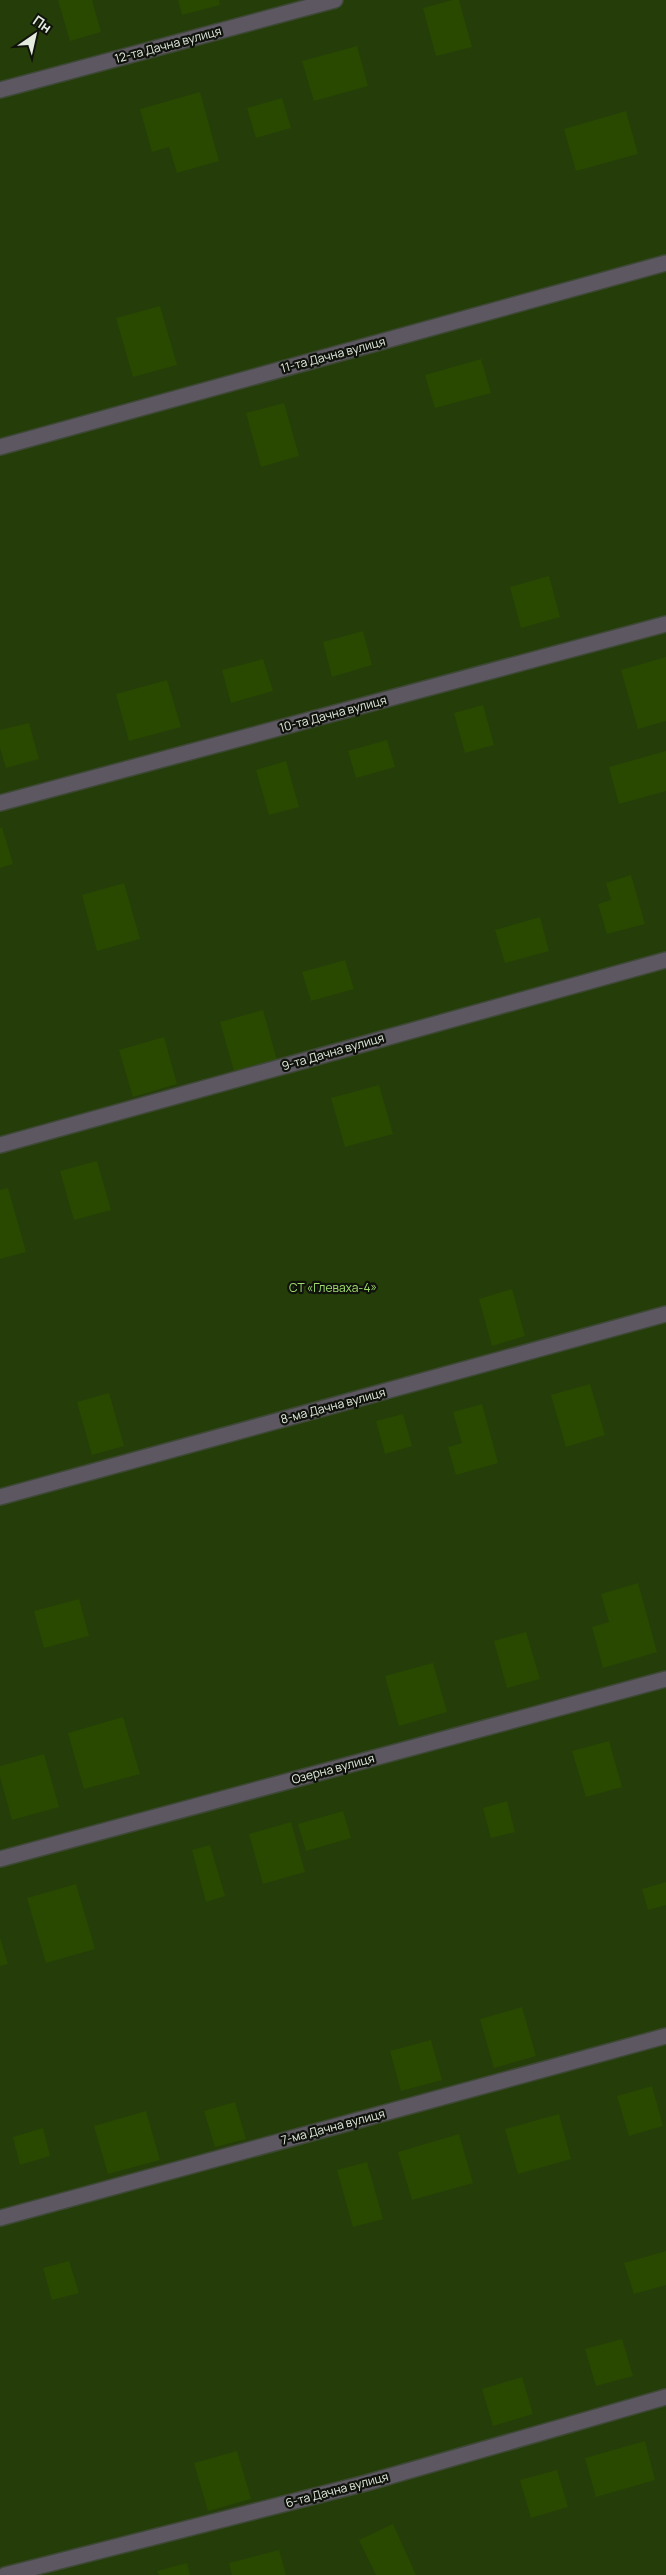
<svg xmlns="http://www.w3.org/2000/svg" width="666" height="2575" viewBox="0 0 666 2575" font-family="Manrope,sans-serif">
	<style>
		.green { fill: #253e09 }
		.building { fill: #294800 }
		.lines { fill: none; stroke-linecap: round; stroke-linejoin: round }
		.minor-casing { stroke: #3e4836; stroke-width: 18 }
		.minor { stroke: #5c5760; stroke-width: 15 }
		.labels { text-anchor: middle; stroke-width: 4.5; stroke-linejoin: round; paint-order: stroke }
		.street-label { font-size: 12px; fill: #e4ebdf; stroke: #0f130c }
		.park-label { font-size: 12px; fill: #a1dc6b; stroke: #0f130c }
	</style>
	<rect width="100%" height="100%" fill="#232d1b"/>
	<path class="green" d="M 0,0 L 666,0 L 666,2575 L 0,2575 Z"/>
	<path class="building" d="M 58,0 L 92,0 L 101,32 L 70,41 Z
		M 178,0 L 219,0 L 220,5 L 182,15 Z
		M 453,0 L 459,0 L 472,47 L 436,56 L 423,8 Z
		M 357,46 L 368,86 L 314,101 L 302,61 Z
		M 200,92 L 219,161 L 177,173 L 169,147 L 152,152 L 140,109 Z
		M 282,98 L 291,128 L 256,138 L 247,108 Z
		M 626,111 L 638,154 L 576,171 L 564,129 Z
		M 160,306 L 177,365 L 133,377 L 116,318 Z
		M 481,359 L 491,393 L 435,408 L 425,375 Z
		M 284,403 L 299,456 L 261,467 L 246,413 Z
		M 549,576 L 560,617 L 521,628 L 510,587 Z
		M 363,631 L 372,665 L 332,677 L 323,642 Z
		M 666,657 L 666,721 L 638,729 L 621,670 Z
		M 263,659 L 273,691 L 231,703 L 222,670 Z
		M 167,680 L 181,727 L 129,741 L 116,694 Z
		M 483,705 L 494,745 L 465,753 L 454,713 Z
		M 29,723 L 39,759 L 6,768 L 0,748 L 0,730 Z
		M 387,740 L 395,767 L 356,778 L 348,751 Z
		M 666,751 L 666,791 L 619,804 L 609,767 Z
		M 286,761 L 299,807 L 269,815 L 256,770 Z
		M 2,827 L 13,864 L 0,868 L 0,828 Z
		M 631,875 L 645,924 L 607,934 L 598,904 L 611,900 L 606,883 Z
		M 124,883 L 140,939 L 97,951 L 82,895 Z
		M 540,917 L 549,951 L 505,963 L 495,930 Z
		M 345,960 L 354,989 L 311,1001 L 302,972 Z
		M 263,1010 L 277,1060 L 234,1071 L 220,1022 Z
		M 164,1037 L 177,1084 L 133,1097 L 119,1050 Z
		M 379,1085 L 393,1134 L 345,1147 L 331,1098 Z
		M 97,1161 L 111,1210 L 74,1220 L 60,1171 Z
		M 8,1188 L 26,1252 L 0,1259 L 0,1190 Z
		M 512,1289 L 525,1336 L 492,1346 L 479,1299 Z
		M 590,1384 L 605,1435 L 566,1447 L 551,1395 Z
		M 109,1393 L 124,1446 L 92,1455 L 77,1402 Z
		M 482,1404 L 498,1463 L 456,1475 L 448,1447 L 462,1443 L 453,1412 Z
		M 403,1414 L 412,1446 L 385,1454 L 376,1421 Z
		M 638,1583 L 657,1652 L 603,1668 L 592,1627 L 609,1622 L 601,1594 Z
		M 79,1599 L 89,1636 L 44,1648 L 34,1611 Z
		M 526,1632 L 540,1679 L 507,1688 L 494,1641 Z
		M 433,1663 L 447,1712 L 399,1726 L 385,1676 Z
		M 123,1717 L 140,1774 L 84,1789 L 68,1733 Z
		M 609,1741 L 622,1787 L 586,1797 L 572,1751 Z
		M 44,1754 L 59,1807 L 12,1820 L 0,1777 L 0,1766 Z
		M 507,1801 L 515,1832 L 491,1838 L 483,1808 Z
		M 343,1811 L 351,1838 L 306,1851 L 298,1824 Z
		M 291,1822 L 305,1872 L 263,1884 L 249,1834 Z
		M 210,1845 L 225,1896 L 206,1902 L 192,1850 Z
		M 666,1882 L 666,1905 L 648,1910 L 642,1889 Z
		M 76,1884 L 95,1949 L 46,1963 L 27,1898 Z
		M 0,1938 L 8,1964 L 0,1966 Z
		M 522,2007 L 536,2056 L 494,2068 L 480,2019 Z
		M 431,2040 L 442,2080 L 401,2091 L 390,2051 Z
		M 652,2086 L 663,2126 L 629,2136 L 617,2096 Z
		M 235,2102 L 246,2139 L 215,2147 L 204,2111 Z
		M 146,2111 L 160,2160 L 108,2174 L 94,2126 Z
		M 559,2114 L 571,2159 L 518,2174 L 505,2129 Z
		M 43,2128 L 50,2156 L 20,2165 L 13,2137 Z
		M 459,2134 L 473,2183 L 412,2200 L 398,2152 Z
		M 367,2162 L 383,2219 L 353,2227 L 337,2170 Z
		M 666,2251 L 666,2285 L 634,2294 L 624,2263 Z
		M 69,2261 L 79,2293 L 52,2300 L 43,2268 Z
		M 622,2339 L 633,2376 L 596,2386 L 585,2349 Z
		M 522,2377 L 533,2414 L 493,2426 L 482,2389 Z
		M 645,2441 L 655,2480 L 596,2497 L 585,2458 Z
		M 237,2451 L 251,2499 L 208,2511 L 194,2463 Z
		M 557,2470 L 568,2507 L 531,2518 L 520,2480 Z
		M 393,2524 L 416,2575 L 376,2575 L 359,2540 Z
		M 279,2550 L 286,2575 L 232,2575 L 229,2563 Z
		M 187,2563 L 190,2575 L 159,2575 L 157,2571 Z"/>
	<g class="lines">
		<defs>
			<path id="minor" d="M 0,90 L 335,0
				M 0,447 L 666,263
				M 0,803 L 666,624
				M 0,1145 L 666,960
				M 0,1497 L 666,1314
				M 0,1859 L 666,1679
				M 0,2218 L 666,2036
				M 5,2575 L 366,2483 L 666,2397"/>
		</defs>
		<use href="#minor" class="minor-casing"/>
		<use href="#minor" class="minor"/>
	</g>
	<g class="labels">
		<g class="street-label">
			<text transform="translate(168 45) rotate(-15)" y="4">12-та Дачна вулиця</text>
			<text transform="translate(333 355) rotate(-15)" y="4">11-та Дачна вулиця</text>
			<text transform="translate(333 714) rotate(-15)" y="4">10-та Дачна вулиця</text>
			<text transform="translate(333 1052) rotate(-16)" y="4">9-та Дачна вулиця</text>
			<text transform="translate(333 1406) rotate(-15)" y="4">8-ма Дачна вулиця</text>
			<text transform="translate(333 1769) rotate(-15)" y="4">Озерна вулиця</text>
			<text transform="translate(333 2127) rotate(-15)" y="4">7-ма Дачна вулиця</text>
			<text transform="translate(337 2490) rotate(-15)" y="4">6-та Дачна вулиця</text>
		</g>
		<g class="park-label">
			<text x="333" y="1292">СТ «Глеваха-4»</text>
		</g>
	</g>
	<g transform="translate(35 35) rotate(34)" stroke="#0f130c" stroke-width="4" paint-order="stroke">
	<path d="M0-4L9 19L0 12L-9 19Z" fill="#e4ebdf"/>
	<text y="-8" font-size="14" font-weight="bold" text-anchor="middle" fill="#e4ebdf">Пн</text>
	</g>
</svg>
